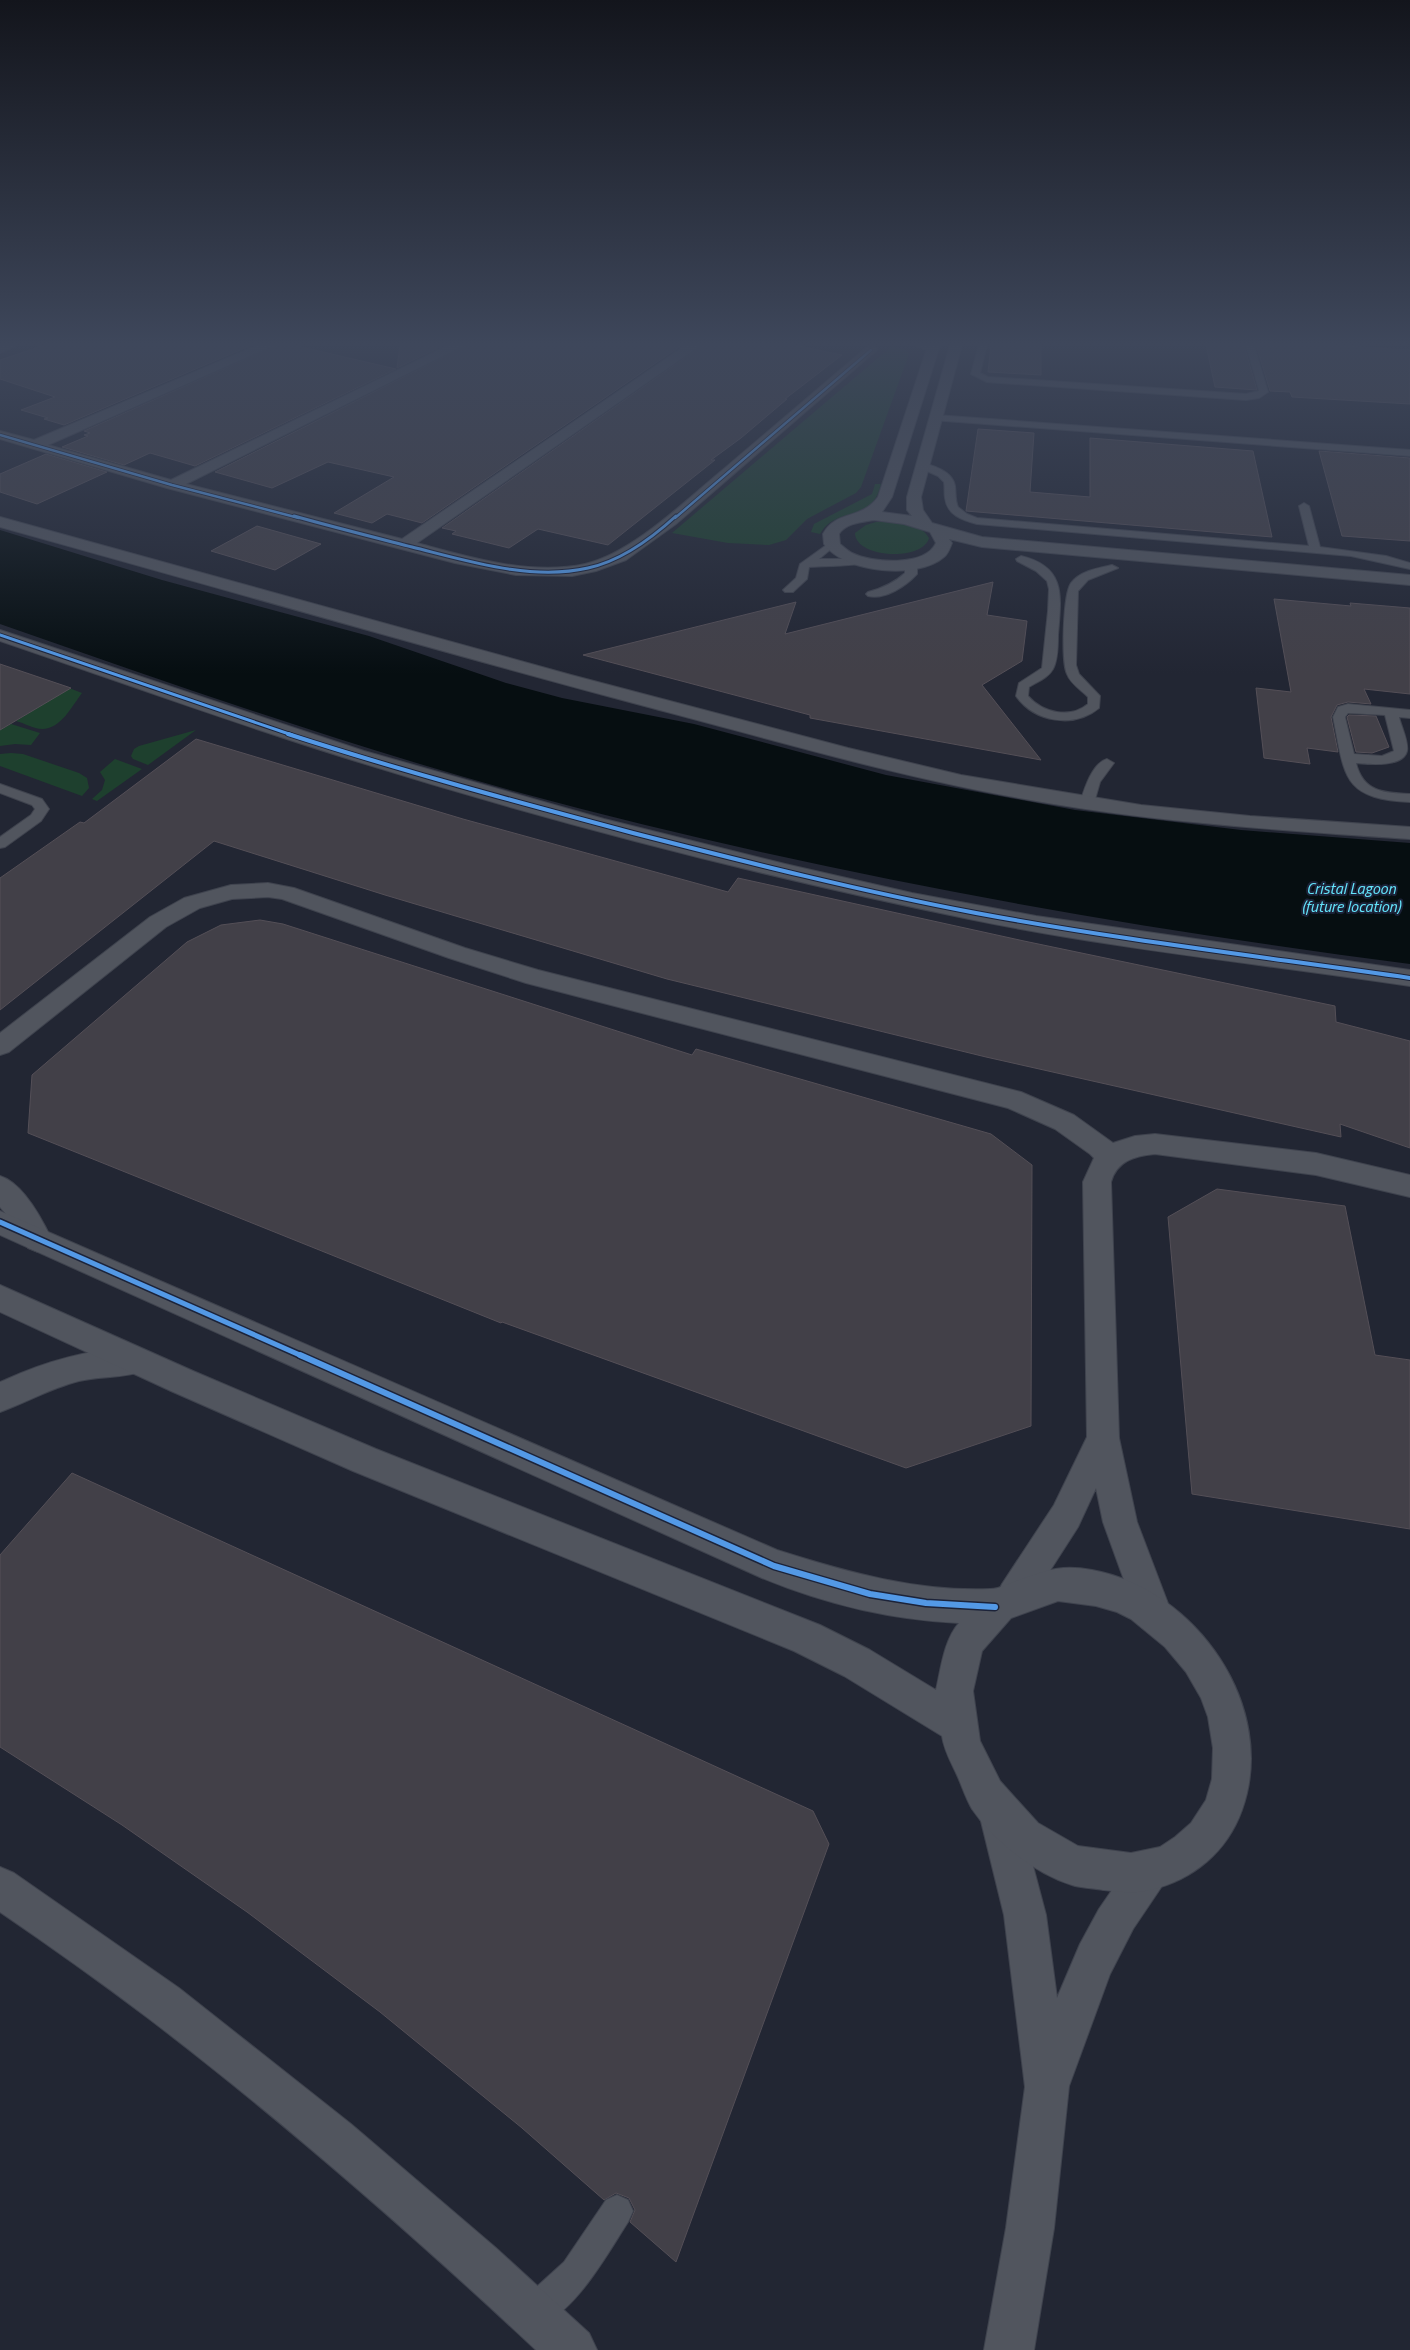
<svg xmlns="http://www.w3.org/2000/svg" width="1410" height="2350" viewBox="0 0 1410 2350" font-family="'Titillium Web',sans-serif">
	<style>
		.green { fill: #1e402e }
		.water { fill: #060e11 }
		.building { fill: #424048; stroke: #544f57 }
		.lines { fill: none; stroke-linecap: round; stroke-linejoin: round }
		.service-casing { stroke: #3f434e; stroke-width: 2 }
		.minor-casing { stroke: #3f434e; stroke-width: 2 }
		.tertiary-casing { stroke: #3f434e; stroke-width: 2 }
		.service { fill: #51555e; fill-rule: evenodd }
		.minor { fill: #51555e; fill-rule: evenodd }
		.tertiary { fill: #51555e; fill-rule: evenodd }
		.cycleway-far4-casing { stroke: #1c2339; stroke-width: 4 }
		.cycleway-far3-casing { stroke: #1c2339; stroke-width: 5 }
		.cycleway-far2-casing { stroke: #1c2339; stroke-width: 6 }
		.cycleway-far1-casing { stroke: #1c2339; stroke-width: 8 }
		.cycleway-casing { stroke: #1c2339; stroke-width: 9 }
		.cycleway-far4 { stroke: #5399e6; stroke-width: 2.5 }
		.cycleway-far3 { stroke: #5399e6; stroke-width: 3 }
		.cycleway-far2 { stroke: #5399e6; stroke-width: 4 }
		.cycleway-far1 { stroke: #5399e6; stroke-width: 5 }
		.cycleway { stroke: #5399e6; stroke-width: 6 }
		.labels { text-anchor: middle; stroke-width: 4; stroke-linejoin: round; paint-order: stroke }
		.water-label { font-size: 16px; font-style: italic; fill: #64e5fc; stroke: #1c2339 }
	</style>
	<rect width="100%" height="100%" fill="#222633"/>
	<path class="green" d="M 892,346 L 907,350 L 909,354 L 861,487 L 856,493 L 807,519 L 786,540 L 769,545 L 728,543 L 672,533 Z
		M 875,484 L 881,484 C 871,526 837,504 820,534 L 811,532 L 814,524 L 872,494 Z
		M 876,522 C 893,521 920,521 929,538 C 923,562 855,558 855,533 L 866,525 Z
		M 69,688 L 82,693 C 72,706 61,729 42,729 C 34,729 24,723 16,721 Z
		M 11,724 L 40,733 L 31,745 L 15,744 L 0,746 L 0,730 Z
		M 196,730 L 148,765 L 133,759 L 131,756 L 134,749 L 139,746 Z
		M 11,753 L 23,754 L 79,773 L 87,778 L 89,788 L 82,796 L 0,766 L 0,754 Z
		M 115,759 L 142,769 L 97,801 L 92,799 L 102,790 L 105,780 L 100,772 Z"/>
	<path class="water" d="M 0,530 L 162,580 L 369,636 L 506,683 L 562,698 L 694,724 L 886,775 L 1075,810 L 1241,830 L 1410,843 L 1410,964 C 1110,925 813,872 521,793 C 345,745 172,684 0,624 Z"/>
	<path class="building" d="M 45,345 L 252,345 L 64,425 L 44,419 L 48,418 L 21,410 L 55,397 L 0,379 L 0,360 Z
		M 277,345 L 293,345 L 396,369 L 195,466 L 150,453 L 124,465 L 62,447 L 88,436 L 84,435 L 90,433 L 84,431 Z
		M 400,345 L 444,345 L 397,368 Z
		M 467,345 L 682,345 L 422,523 L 387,514 L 372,523 L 334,513 L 394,477 L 328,462 L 272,488 L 215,472 Z
		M 703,345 L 794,345 L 842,355 L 785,399 L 787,399 L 741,438 L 711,460 L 715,460 L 608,545 L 538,529 L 509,548 L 452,534 L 456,531 L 442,528 Z
		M 991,345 L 1041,345 L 1041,375 L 988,372 Z
		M 1206,345 L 1244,345 L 1257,390 L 1215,387 Z
		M 1256,345 L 1328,345 L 1410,350 L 1410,404 L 1292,397 L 1290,392 L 1270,391 Z
		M 978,429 L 1034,433 L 1030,492 L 1090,497 L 1090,438 L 1253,451 L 1272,537 L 966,511 Z
		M 1319,451 L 1410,458 L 1410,541 L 1342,536 Z
		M 46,454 L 107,472 L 37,504 L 0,492 L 0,474 Z
		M 257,526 L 321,544 L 275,570 L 211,551 Z
		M 993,582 L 987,615 L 1027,621 L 1022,661 L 982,685 L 1041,760 L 810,718 L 810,715 L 583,655 L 796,602 L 785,634 Z
		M 1274,599 L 1351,606 L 1350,603 L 1410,608 L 1410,694 L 1364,689 L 1371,704 L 1348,702 L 1337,705 L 1331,717 L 1338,752 L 1307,748 L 1310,764 L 1264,758 L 1256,688 L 1291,692 Z
		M 0,664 L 71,688 L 0,730 Z
		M 1349,715 L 1376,716 L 1389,747 L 1372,753 L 1356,752 L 1347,717 Z
		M 196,739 L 463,819 L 728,892 L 738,878 L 1024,941 L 1335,1006 L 1336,1022 L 1410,1041 L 1410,1148 L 1340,1124 L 1341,1137 L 986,1057 L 667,979 L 385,895 L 214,841 L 0,1010 L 0,878 L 80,822 L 84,823 Z
		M 260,920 L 283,924 L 692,1055 L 696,1049 L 991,1134 L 1032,1165 L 1031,1426 L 906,1468 L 502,1322 L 501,1323 L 28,1133 L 32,1075 L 187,942 L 221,925 Z
		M 1217,1189 L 1345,1206 L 1375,1355 L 1410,1360 L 1410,1529 L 1192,1494 L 1168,1217 Z
		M 72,1473 L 813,1811 L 829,1844 L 676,2262 L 630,2222 L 635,2210 L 629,2198 L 616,2193 L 604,2200 L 522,2128 L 380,2012 L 247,1912 L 122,1825 L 0,1747 L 0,1555 Z"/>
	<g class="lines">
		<defs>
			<path id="service" d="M 979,345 L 987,345 L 980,373 L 988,377 L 1246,394 L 1259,391 L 1246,345 L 1254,345 L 1268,392 L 1259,398 L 1246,400 L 987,382 L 971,374 Z
				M 935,415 L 1410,450 L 1410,456 L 932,420 L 930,418 Z
				M 923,463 C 935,466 953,472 955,486 C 956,494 955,500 958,507 L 967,514 L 977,518 L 1309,546 L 1299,506 L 1304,503 L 1309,506 L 1320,547 L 1386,556 L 1410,563 L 1410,569 L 1351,556 L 977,524 C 962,520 947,515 945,498 C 944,493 945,487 944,482 L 938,476 L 920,468 L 918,466 Z
				M 832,541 L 837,544 L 819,559 L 861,559 L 866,562 C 862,566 820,566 809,567 L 807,579 L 793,592 L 785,592 L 783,590 L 796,578 L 800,564 Z
				M 1021,556 C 1067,567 1061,597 1058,635 C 1058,645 1058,660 1053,669 C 1048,678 1037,682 1029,687 L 1028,696 C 1043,713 1070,719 1088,704 L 1088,697 C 1081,690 1070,683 1067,674 C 1061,662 1063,594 1071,583 C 1080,571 1098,568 1112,565 L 1118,568 L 1088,580 L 1078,591 L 1076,665 L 1079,674 L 1100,696 L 1099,708 C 1074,729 1034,722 1016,696 L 1019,683 L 1042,668 L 1048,611 L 1049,589 L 1047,581 L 1036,571 L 1017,561 L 1016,559 Z
				M 911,562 L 917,565 L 917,574 C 906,586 885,600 868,596 L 866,594 L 868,592 C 883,588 894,583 905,573 L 905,565 Z
				M 1348,704 L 1410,710 L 1410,718 L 1399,717 C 1401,726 1409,742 1407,751 C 1403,768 1368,764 1356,763 C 1363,792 1384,793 1410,794 L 1410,802 C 1341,799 1345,775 1333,717 L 1338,707 ZM 1348,713 L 1385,715 L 1394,751 L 1382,756 L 1354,754 L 1345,717 Z
				M 1107,759 L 1114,763 L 1100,782 L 1094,803 L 1087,807 L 1082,806 L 1080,803 C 1084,790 1092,763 1107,759 Z
				M 0,784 L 42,799 L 49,809 L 41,821 L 5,847 L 0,848 L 0,837 L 31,815 L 35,809 L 32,805 L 0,793 Z
				M 617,2195 L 628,2200 L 633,2211 L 628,2222 C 604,2259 576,2312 533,2330 L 521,2325 L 516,2313 L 521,2301 L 564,2262 L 606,2200 Z"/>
			<path id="minor" d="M 0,345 L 17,345 L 0,353 Z
				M 258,345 L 275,345 L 48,445 L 171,480 L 449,345 L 465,345 L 186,484 L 402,539 L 686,345 L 701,345 L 417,543 C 469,557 530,576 585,564 C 633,553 687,499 725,468 C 772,428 819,388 867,347 L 875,347 L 877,350 L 676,524 L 626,560 L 596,571 L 572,576 L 516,575 L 455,563 L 167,488 L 0,439 L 0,431 L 34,440 Z
				M 916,345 L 934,345 L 938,349 L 932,353 Z
				M 0,517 L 571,675 L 848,748 L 961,775 L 1141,805 L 1250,816 L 1410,827 L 1410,839 C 1279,830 1148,822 1019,798 C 895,776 774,740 652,708 C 434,650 217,587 0,527 Z
				M 0,630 L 364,751 L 604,819 L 785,864 L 912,893 L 1036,916 L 1410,970 L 1410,986 C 1263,964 1115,949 969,919 C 760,876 550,822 346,758 C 230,722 115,680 0,641 Z
				M 268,883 L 294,888 L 465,948 L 538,970 L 1021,1092 L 1074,1115 L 1113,1143 L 1135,1136 L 1155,1134 L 1316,1153 L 1410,1175 L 1410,1197 L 1316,1175 L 1155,1154 C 1134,1156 1117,1161 1111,1182 L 1119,1438 L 1137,1522 L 1172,1614 L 1167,1627 L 1154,1632 L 1141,1627 L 1103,1522 L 1096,1488 L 1078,1527 L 1026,1608 L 1014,1614 L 1002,1608 L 996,1596 L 1002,1584 L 1054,1505 L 1087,1437 L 1083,1182 L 1094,1158 L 1090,1154 L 1055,1129 L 1008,1108 L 526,983 L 449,958 L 282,899 L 268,897 L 232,899 L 200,908 L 166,927 L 9,1052 L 0,1055 L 0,1033 L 150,917 L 184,898 L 231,885 Z
				M 0,1176 C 23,1183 42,1219 52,1240 L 48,1248 L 38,1252 L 28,1248 L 15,1225 L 0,1207 Z
				M 133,1347 L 144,1351 L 148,1361 L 144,1371 C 124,1378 101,1376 79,1381 C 51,1388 27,1402 0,1412 L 0,1382 L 5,1380 C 46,1361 87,1350 133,1347 Z
				M 999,1793 L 1013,1799 L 1019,1813 L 1046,1915 L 1057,1998 L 1080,1944 L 1099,1909 L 1134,1858 L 1148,1852 L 1162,1858 L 1168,1872 L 1162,1886 L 1133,1929 L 1110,1974 L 1069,2086 L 1054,2228 L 1034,2350 L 984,2350 L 1006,2228 L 1025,2087 L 1004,1915 L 979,1813 L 985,1799 Z
				M 0,1867 L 14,1873 L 179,1988 L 351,2124 L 496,2248 L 589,2333 L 597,2350 L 536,2350 C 412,2234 283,2121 148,2018 C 99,1981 50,1946 0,1912 Z"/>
			<path id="tertiary" d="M 928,345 L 940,345 L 892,497 L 882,512 L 912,516 L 907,510 L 907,497 L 950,345 L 962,345 L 921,497 L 923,510 L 932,523 L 982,537 L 1410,575 L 1410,585 L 982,547 L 949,539 L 952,543 C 950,548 948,554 944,557 C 918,580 844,573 824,544 L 823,534 C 837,509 860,521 878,497 ZM 874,520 L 904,524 L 930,532 L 936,543 C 925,567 872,563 852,553 C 848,551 844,547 840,544 L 839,534 C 846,523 862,522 874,520 Z
				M 0,1211 L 777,1550 C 846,1572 918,1592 990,1589 C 999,1589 1008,1584 1016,1581 C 1046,1571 1059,1564 1092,1570 C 1196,1589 1279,1707 1242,1810 C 1227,1852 1193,1880 1150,1890 C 1134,1894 1119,1892 1103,1890 C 1093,1888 1081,1888 1072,1885 C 1035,1874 993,1840 972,1809 C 966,1799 962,1786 957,1775 C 951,1762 944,1750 942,1736 L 844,1676 L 794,1651 L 353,1471 L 171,1391 L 0,1312 L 0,1285 L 193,1371 L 376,1449 L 820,1625 L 870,1650 L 936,1690 C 941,1668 944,1640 959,1623 C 891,1620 825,1604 762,1578 L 0,1235 ZM 1058,1601 L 1096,1606 L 1117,1612 L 1131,1619 L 1165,1647 L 1186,1672 L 1201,1698 L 1208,1717 L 1213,1748 L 1212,1779 L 1206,1800 L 1191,1823 L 1175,1837 L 1160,1847 L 1131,1853 L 1078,1846 L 1038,1823 L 1000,1781 L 980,1741 L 973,1691 L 982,1651 L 1011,1618 Z"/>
		</defs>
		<use href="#service" class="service-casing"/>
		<use href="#minor" class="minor-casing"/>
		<use href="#tertiary" class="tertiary-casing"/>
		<use href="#service" class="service"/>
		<use href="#minor" class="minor"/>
		<use href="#tertiary" class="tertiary"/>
		<defs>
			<path id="cycleway-far4" d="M 0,435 L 172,485 L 299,518
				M 675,518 L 871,350"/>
			<path id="cycleway-far3" d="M 294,516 C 333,527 373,537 412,547 C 468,561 531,581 588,568 C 621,561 652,538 676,516
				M 0,635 L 292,735"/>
			<path id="cycleway-far2" d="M 288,734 C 402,771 517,802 633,833 C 746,862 860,891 976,913 C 1120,940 1265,957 1410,978"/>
			<path id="cycleway-far1" d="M 0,1222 L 302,1356"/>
			<path id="cycleway" d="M 300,1355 L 774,1566 L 870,1594 L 926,1603 L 995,1607"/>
		</defs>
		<use href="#cycleway-far4" class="cycleway-far4-casing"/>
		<use href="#cycleway-far3" class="cycleway-far3-casing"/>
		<use href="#cycleway-far2" class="cycleway-far2-casing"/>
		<use href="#cycleway-far1" class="cycleway-far1-casing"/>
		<use href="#cycleway" class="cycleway-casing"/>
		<use href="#cycleway-far4" class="cycleway-far4"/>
		<use href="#cycleway-far3" class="cycleway-far3"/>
		<use href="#cycleway-far2" class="cycleway-far2"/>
		<use href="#cycleway-far1" class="cycleway-far1"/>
		<use href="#cycleway" class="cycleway"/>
	</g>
	<linearGradient id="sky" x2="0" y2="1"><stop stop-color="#13151c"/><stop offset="0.51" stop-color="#3e475b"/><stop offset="1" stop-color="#3e475b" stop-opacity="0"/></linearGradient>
	<rect width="1410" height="674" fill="url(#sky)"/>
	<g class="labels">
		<g class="water-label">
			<text x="1351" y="894">Cristal Lagoon<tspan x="1351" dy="18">(future location)</tspan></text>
		</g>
	</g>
</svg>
